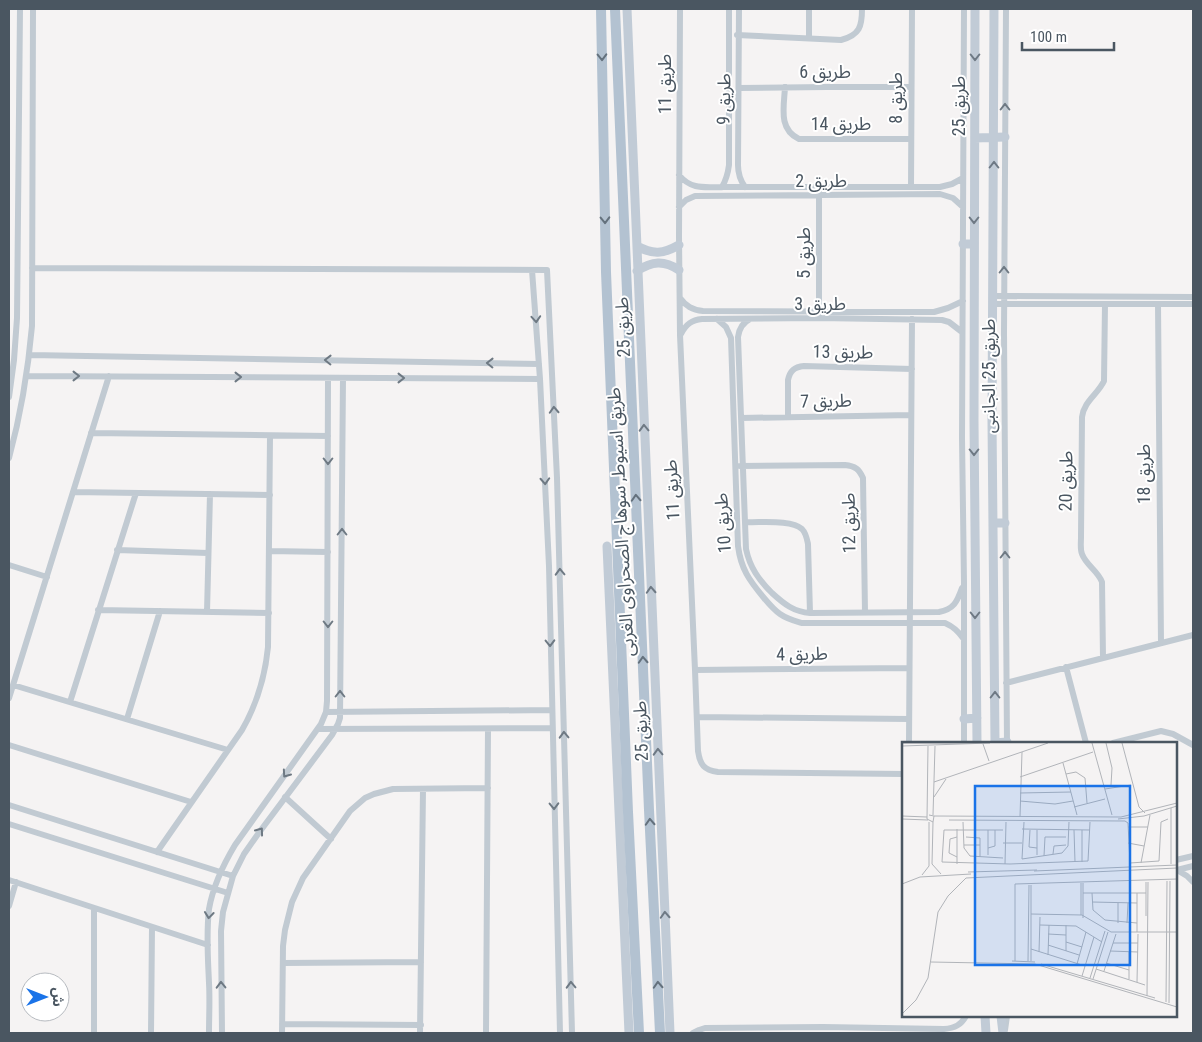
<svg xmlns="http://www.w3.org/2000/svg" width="1202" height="1042" viewBox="0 0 1202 1042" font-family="'Roboto Condensed','Noto Sans Arabic',sans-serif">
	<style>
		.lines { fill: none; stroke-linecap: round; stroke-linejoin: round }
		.street { stroke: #c1cad2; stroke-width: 6 }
		.secondary { stroke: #c1cbd6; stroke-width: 9 }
		.primary { stroke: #b3c2d1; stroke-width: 10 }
		.oneway { stroke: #64717d }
		.oneway2 { stroke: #6e7984 }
		.oneway3 { stroke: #6e7983 }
		.labels { text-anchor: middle; stroke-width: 4; stroke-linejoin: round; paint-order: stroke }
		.street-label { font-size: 18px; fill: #4a5661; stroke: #fff }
		.inset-road { fill: none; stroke: #b1b4b9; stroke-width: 1 }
		.view { fill: #1a73e8; fill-opacity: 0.15; stroke: #1a73e8; stroke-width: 2.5 }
		.inset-edge { fill: none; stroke: #4a5661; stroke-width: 2.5 }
	</style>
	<rect width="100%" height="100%" fill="#f5f3f3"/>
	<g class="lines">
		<path class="street" d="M 680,9 L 679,236 L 680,335 L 695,670 L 698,751 C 700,765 704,770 718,772 L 903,774
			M 739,9 L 738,165 C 738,174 740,180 745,187
			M 964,9 L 962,438 L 964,582 L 964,743
			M 1006,9 L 1004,332 L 1007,743
			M 737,35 L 841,40 C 860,35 862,26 862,9
			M 809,38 L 809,9
			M 785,87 C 784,107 778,129 799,139 L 911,139
			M 739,88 L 827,87 L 911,87
			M 679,175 C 691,190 705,187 722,187 L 940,187 L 952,184 L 963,178
			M 722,187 C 726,180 728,173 729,165 L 729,9
			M 911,187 L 912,9
			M 819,192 L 819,314
			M 679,207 L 686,200 L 695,196 L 940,194 L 953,198 L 963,207
			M 32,268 L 547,270 L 557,478 L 572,1033
			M 532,270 L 540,379 L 549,566 L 560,1033
			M 993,296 L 1193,297
			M 680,298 C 686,306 692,310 703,311 L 934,312 L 948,308 L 963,301
			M 993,304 L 1193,304
			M 1158,304 L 1161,643
			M 717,319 L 726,327 L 731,338 L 738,546 C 741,569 749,580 764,598 C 769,604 774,610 780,614 C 787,619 795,621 802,623 L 945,623 C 954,627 958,631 963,638
			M 750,319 C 742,323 739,329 738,337 L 746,549 C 750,568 759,580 772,593 C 784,604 794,612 810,613 L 939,612 C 954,609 957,602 962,588
			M 681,334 C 686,324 692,320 702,319 L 819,318 L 942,320 L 949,322 L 962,332
			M 30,355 L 539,364
			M 27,376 L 540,379
			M 9,397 L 14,360 L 17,318 L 20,9
			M 788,417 L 788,380 C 790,371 794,367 804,366 L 912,369
			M 741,418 L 911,415
			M 91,433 L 328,436
			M 9,458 C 21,414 28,371 32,326 L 33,9
			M 740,466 L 845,465 C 855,466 859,469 863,478 L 865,612
			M 73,492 L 270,495
			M 745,522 C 759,523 791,519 802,529 C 806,533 807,539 808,544 L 810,613
			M 117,550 L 208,553
			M 269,551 L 328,552
			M 9,565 L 47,577
			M 98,610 L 269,613
			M 207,612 L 210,494
			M 1103,658 L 1102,582 C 1098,571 1086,565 1082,554 C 1080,549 1081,543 1081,537 L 1082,417 C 1084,401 1098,394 1104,381 L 1105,304
			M 1066,667 L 1086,743
			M 695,670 L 909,668
			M 1006,683 L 1193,635
			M 13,685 L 228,750
			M 9,698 L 109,376
			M 70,702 L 136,493
			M 326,712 L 552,710
			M 697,717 L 909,719
			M 127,719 L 160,611
			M 318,729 L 552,728
			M 909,743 L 912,319
			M 1113,743 L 1161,731 L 1173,734 L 1193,745
			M 9,745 L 191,802
			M 285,797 L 331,839
			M 9,805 L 233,876
			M 9,824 L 228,893
			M 157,852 L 242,730 C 257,704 265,677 268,647 L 270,436
			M 1176,860 L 1193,856
			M 1177,870 L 1187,876 L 1193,882
			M 1177,870 L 1193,866
			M 9,880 L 208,945
			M 9,906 L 16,882
			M 283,963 L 421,962
			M 282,1024 L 421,1025
			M 1005,1030 L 1007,1016
			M 94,1033 L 94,908
			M 151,1033 L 152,927
			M 209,1033 C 209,1016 210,1000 209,983 C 208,959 206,934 209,909 C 213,886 223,865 235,845 L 321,724 L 326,712 L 327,701 L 328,378
			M 222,1033 L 221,931 L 223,912 L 233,876 L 244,854 L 258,834 L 332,735 L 338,724 L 340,718 L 343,378
			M 282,1033 L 283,946 L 285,930 L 292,902 L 303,878 L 350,811 L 365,798 L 374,794 L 393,789 L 488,788
			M 420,1033 L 423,789
			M 486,1033 L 488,729
			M 693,1033 L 699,1030 L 705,1028 L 823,1027 L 944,1029 C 955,1028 961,1025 966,1016"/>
		<path class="secondary" d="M 627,9 L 670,1033
			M 975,9 L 974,421 L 977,743
			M 994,9 L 992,421 L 995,743
			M 975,138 L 1005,137
			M 963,244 L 974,244
			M 637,246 C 653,255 663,254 679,245
			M 637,271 C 652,261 664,260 679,270
			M 993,523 L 1005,523
			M 607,546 L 629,1033
			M 964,719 L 977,718
			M 995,743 L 1007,742
			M 985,1016 L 986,1033
			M 1001,1016 L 1003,1033"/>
		<path class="primary" d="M 601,9 L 606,272 L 628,812 L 639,1033
			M 615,9 L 649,810 L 660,1033"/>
	</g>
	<defs><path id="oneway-chevron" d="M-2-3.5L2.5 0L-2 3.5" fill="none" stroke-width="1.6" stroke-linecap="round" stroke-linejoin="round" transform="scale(1.25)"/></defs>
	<g class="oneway">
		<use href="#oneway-chevron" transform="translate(602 57) rotate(89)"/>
		<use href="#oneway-chevron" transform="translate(605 220) rotate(89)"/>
		<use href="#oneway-chevron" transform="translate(636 498) rotate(-93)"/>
		<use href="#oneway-chevron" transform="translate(643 660) rotate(-93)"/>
		<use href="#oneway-chevron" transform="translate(650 822) rotate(-93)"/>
		<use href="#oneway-chevron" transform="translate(658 985) rotate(-93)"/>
	</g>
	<g class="oneway2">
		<use href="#oneway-chevron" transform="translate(975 57) rotate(90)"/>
		<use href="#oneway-chevron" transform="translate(994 165) rotate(-90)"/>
		<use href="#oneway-chevron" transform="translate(974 220) rotate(90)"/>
		<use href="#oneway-chevron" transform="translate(644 428) rotate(-92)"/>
		<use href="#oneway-chevron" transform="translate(974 452) rotate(90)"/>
		<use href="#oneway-chevron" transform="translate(651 590) rotate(-93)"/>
		<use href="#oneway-chevron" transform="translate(975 615) rotate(90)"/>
		<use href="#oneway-chevron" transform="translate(995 695) rotate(-90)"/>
		<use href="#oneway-chevron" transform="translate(658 752) rotate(-92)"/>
		<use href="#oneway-chevron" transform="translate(665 915) rotate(-93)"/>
	</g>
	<g class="oneway3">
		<use href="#oneway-chevron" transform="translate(1005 107) rotate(-90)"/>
		<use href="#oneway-chevron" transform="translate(1004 270) rotate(-90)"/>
		<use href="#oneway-chevron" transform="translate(536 319) rotate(86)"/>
		<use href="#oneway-chevron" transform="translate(328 360) rotate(-179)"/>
		<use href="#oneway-chevron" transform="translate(490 363) rotate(-179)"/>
		<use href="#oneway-chevron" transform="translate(76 376)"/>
		<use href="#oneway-chevron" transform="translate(238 377)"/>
		<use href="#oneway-chevron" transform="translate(401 378)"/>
		<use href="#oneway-chevron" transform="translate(554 410) rotate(-93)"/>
		<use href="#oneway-chevron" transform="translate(328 461) rotate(90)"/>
		<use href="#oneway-chevron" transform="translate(545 481) rotate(87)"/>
		<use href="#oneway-chevron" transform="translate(342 532) rotate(-90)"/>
		<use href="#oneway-chevron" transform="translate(1005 555) rotate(-90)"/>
		<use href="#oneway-chevron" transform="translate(560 572) rotate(-92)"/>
		<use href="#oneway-chevron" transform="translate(328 624) rotate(90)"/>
		<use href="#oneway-chevron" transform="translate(550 643) rotate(89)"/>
		<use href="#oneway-chevron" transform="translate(340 694) rotate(-90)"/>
		<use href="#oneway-chevron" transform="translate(564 735) rotate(-92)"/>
		<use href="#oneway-chevron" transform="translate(286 774) rotate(125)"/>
		<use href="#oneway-chevron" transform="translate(554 806) rotate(89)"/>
		<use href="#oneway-chevron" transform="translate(260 831) rotate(-54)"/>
		<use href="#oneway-chevron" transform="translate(209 915) rotate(96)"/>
		<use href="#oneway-chevron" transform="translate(221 985) rotate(-91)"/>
		<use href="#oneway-chevron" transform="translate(571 985) rotate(-92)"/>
	</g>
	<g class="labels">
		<g class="street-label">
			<text x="825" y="78">طريق 6</text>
			<text transform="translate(665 84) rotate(-90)" y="6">طريق 11</text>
			<text transform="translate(896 98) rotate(-90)" y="6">طريق 8</text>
			<text transform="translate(724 99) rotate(-89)" y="6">طريق 9</text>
			<text transform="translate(959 106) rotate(-90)" y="6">طريق 25</text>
			<text x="841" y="130">طريق 14</text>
			<text x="821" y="187">طريق 2</text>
			<text transform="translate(804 253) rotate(-90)" y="6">طريق 5</text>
			<text x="820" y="310">طريق 3</text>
			<text transform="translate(623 327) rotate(-92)" y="6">طريق 25</text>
			<text transform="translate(843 352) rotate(1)" y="6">طريق 13</text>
			<text transform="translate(989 376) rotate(-90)" y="6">طريق 25 الجانبى</text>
			<text transform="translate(826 401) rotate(-1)" y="6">طريق 7</text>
			<text transform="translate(1144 474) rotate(-90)" y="6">طريق 18</text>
			<text transform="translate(1066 481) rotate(-89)" y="6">طريق 20</text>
			<text transform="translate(672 490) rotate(-93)" y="6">طريق 11</text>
			<text transform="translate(621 522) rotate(-93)" y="6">طريق اسيوط, سوهاج الصحراوى الغربى</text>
			<text transform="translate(723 523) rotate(-94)" y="6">طريق 10</text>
			<text transform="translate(849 523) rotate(-91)" y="6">طريق 12</text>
			<text transform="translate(802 654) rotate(-1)" y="6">طريق 4</text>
			<text transform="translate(641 731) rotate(-92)" y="6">طريق 25</text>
		</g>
	</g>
	<g transform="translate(902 742)">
		<rect width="275" height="275" fill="#f5f3f3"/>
		<path class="inset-road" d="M 0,1 L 72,1M 190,1 L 210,73M 204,1 L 210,26 L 209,43M 220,1 L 237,65 L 243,71M 81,2 L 87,19M 0,4 L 88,1M 26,4 L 25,77 L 31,80 L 32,74 L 27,73M 161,21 L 175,73M 164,32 L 174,30 L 183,36 L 185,61M 118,35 L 191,10M 32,40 L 146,1M 203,47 L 229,43M 118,51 L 169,50M 32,55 L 44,37M 118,59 L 153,62 L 171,59M 172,65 L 203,57M 31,73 L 33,4M 0,74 L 25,75M 32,74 L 219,75 L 275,61M 118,75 L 120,10M 0,77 L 26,78M 216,77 L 242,74 L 275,64M 47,78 L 223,79 L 226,81 L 228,121 L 257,119 L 259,80 L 266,77M 31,80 L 30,122 L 39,132M 61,80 L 62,106 L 68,114 L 101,116M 226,85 L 246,85M 120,87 L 188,88M 86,88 L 86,113M 101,88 L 42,88 L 40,120 L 108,122 L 186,119 L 188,80M 128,88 L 127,105 L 135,106M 135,88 L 135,113M 172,88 L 173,120M 64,95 L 78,96 L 78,115M 101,101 L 120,101M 226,101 L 242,104M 62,103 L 78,103M 86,106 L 93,104 L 93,88M 151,112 L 152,104 L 164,103M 142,114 L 143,95 L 164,95M 55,115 L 47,111 L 48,97 L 55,95M 120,117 L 160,111 L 166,104 L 167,80M 120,117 L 122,80M 180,120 L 180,88M 239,121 L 248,73M 55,122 L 55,87M 103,122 L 104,80M 269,122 L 269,66M 132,129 L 275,123M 66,130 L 135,128M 20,133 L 27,124 L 27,80M 179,141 L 179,173M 181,141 L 181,176M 0,142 L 18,135 L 69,132M 181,151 L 244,151M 190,151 L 191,168 L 203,178 L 235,181M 190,160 L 235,161M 216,161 L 216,181M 129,172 L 180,173 L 209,190 L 275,190M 244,174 L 244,140M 225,181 L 226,161M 138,183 L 174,184 L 200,200M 235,190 L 235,151M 146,192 L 164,193M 164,200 L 180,205M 211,201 L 236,201M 146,203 L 177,213M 129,207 L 183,224M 164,209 L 164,183M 208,209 L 236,210M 137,210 L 138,175M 146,213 L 147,183M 110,219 L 133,220M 113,219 L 113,142 L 275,137M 126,219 L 127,143M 129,219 L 129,143M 29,220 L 133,222 L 275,265M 204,221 L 227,228M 139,222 L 253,256M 175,222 L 184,190M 194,227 L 243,243M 202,229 L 214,192M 180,234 L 192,195M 188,236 L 203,189M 191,237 L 206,190M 227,237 L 227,210M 235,240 L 236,192M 245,254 L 246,140M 264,260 L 265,139M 267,261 L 268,139M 0,272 L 14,258 L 26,236 L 36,170 L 46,154 L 64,136 L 275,126"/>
		<path class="view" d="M 73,44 L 228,44 L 228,223 L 73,223 Z"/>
		<rect width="275" height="275" class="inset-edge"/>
	</g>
	<rect width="1202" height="1042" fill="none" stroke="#4a5661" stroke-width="20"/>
	<g transform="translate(45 997) rotate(90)"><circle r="24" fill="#ffffff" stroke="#b7bbc0"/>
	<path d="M0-4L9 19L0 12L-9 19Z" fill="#1a73e8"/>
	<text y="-8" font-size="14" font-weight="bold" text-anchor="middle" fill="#4a5661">ش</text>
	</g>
	<path d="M1022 42v8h92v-8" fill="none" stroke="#4a5661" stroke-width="2.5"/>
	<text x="1030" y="42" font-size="15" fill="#4a5661" stroke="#ffffff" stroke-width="4" paint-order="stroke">100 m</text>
</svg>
